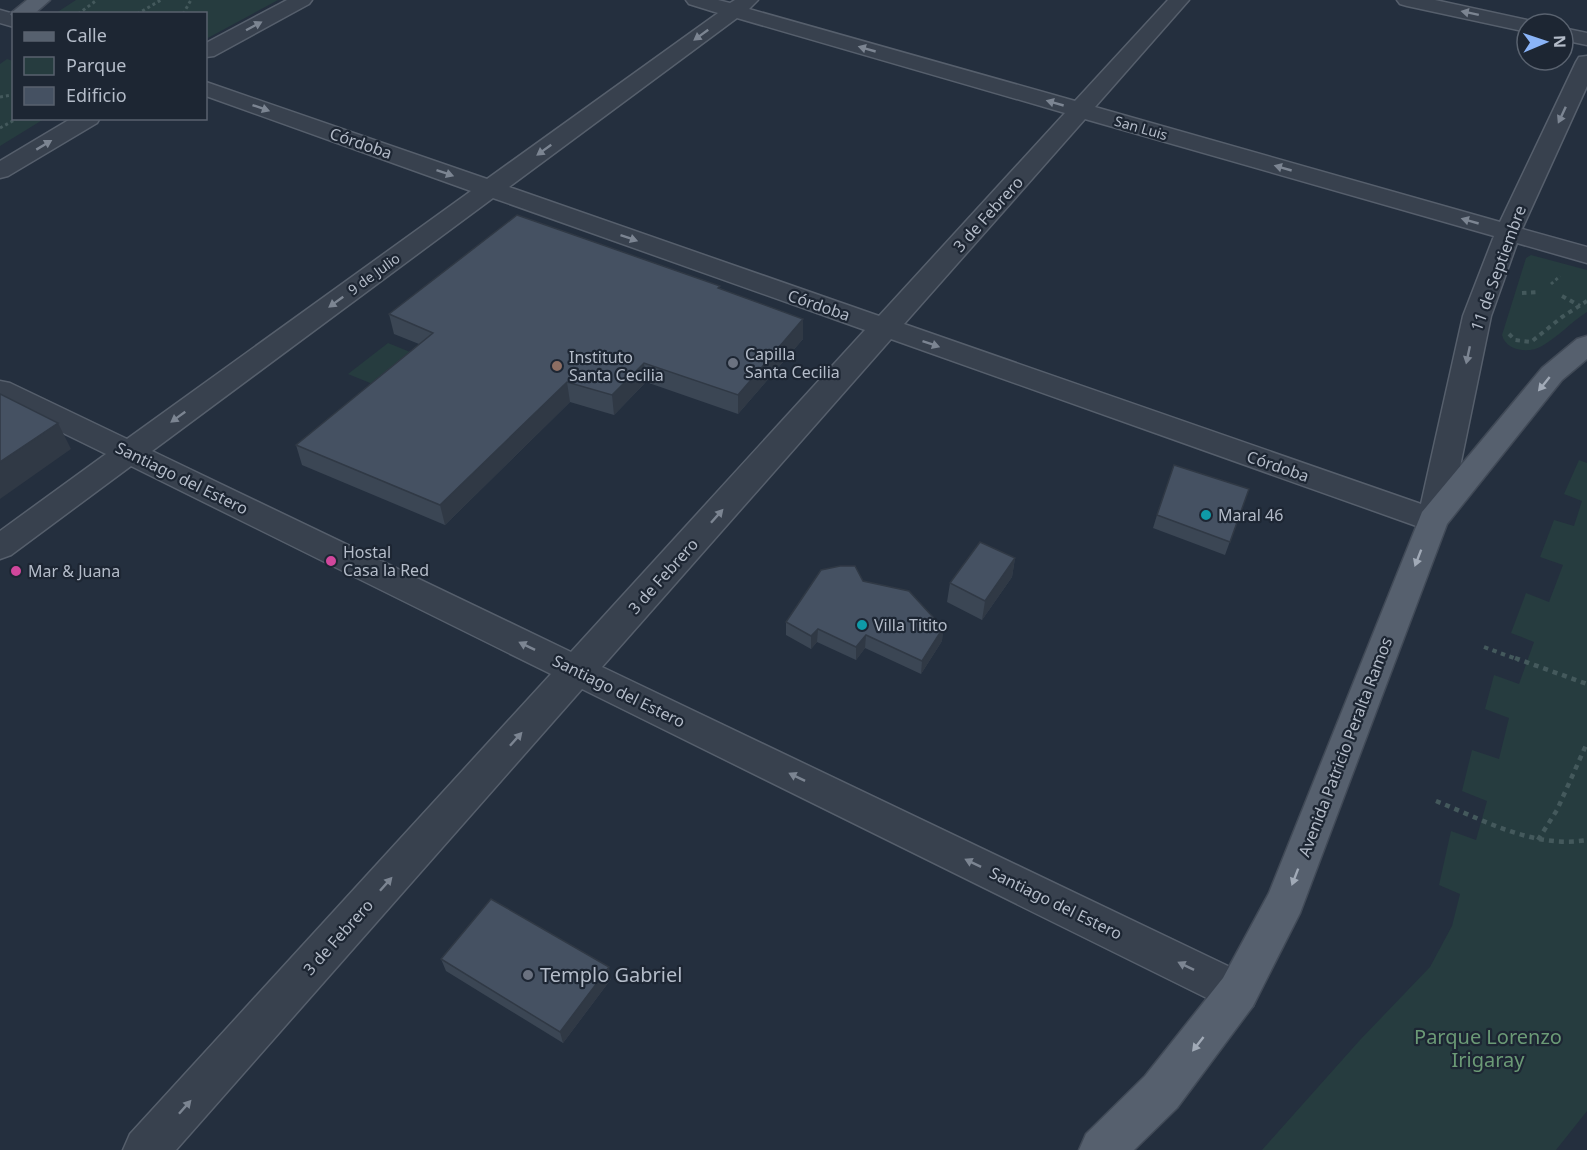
<svg xmlns="http://www.w3.org/2000/svg" width="1587" height="1150" viewBox="0 0 1587 1150" font-family="'Noto Sans',sans-serif">
	<style>
		.green { fill: #263c3f }
		.lines { fill: none; stroke-linecap: round; stroke-linejoin: round }
		.street-casing { stroke: #565f6c; stroke-width: 3 }
		.primary-casing { stroke: #414a57; stroke-width: 3 }
		.path-far2 { stroke: #44595c; stroke-width: 3; stroke-dasharray: 3 3; stroke-linecap: butt }
		.path-far1 { stroke: #44595c; stroke-width: 4; stroke-dasharray: 4.5 4.5; stroke-linecap: butt }
		.path { stroke: #44595c; stroke-width: 4.5; stroke-dasharray: 5 5; stroke-linecap: butt }
		.street { fill: #38414e; fill-rule: evenodd }
		.primary { fill: #56606e; fill-rule: evenodd }
		.wall { fill: #3b4654 }
		.shaded-wall { fill: #303945 }
		.building { fill: #455162; stroke: #303945; stroke-width: 1.5 }
		.oneway { fill: #7c8592 }
		.oneway2 { fill: #a1aab7 }
		.worship-dot { fill: #6b7280; stroke: #1d2633; stroke-width: 2 }
		.education-dot { fill: #8d6e63; stroke: #1d2633; stroke-width: 2 }
		.culture-dot { fill: #0f9aa8; stroke: #1d2633; stroke-width: 2 }
		.hotel-dot { fill: #d1479c; stroke: #1d2633; stroke-width: 2 }
		.labels { text-anchor: middle; stroke-width: 4.5; stroke-linejoin: round; paint-order: stroke }
		.far-street-label { font-size: 14px; fill: #b4bcc9; stroke: #1d2633 }
		.street-label { font-size: 16px; fill: #b4bcc9; stroke: #1d2633 }
		.poi-label { font-size: 16px; fill: #b4bcc9; stroke: #1d2633; text-anchor: start }
		.near-poi-label { font-size: 20px; fill: #b4bcc9; stroke: #1d2633; text-anchor: start }
		.near-park-label { font-size: 20px; fill: #6b9a76; stroke: #1d2633 }
	</style>
	<rect width="100%" height="100%" fill="#242f3e"/>
	<path class="green" d="M 76,0 L 278,0 L 206,39 L 206,14 L 56,13 Z
		M 7,59 L 13,61 L 14,118 L 44,119 L 0,146 L 0,64 Z
		M 1531,255 L 1587,270 L 1587,312 C 1571,322 1558,337 1542,346 C 1529,354 1506,351 1502,335 L 1526,258 Z
		M 388,343 L 489,384 L 454,417 L 348,374 Z
		M 1579,460 L 1587,463 L 1587,1111 L 1556,1150 L 1262,1150 L 1360,1040 L 1430,967 L 1452,926 L 1460,894 L 1439,885 L 1451,831 L 1476,840 L 1487,801 L 1462,791 L 1472,750 L 1499,759 L 1509,718 L 1485,709 L 1494,675 L 1519,684 L 1534,642 L 1511,633 L 1526,593 L 1549,602 L 1563,565 L 1540,557 L 1554,520 L 1574,526 L 1582,501 L 1564,494 Z"/>
	<g class="lines">
		<defs>
			<path id="street" d="M 287,0 L 312,0 L 309,4 L 214,56 L 206,57 L 206,43 Z
				M 686,0 L 718,0 L 730,3 L 735,0 L 758,0 L 749,9 L 1075,101 L 1168,0 L 1189,0 L 1095,107 L 1500,222 L 1576,62 L 1579,57 L 1587,56 L 1587,86 L 1522,229 L 1587,247 L 1587,263 L 1517,243 L 1491,316 L 1449,520 L 1444,528 L 1433,531 L 1422,528 L 891,339 L 602,667 L 1253,978 L 1259,992 L 1253,1006 L 1238,1012 L 1223,1006 L 582,689 L 176,1150 L 123,1150 L 130,1134 L 551,674 L 131,466 L 11,555 L 0,559 L 0,531 L 106,454 L 0,402 L 0,381 L 10,383 L 127,439 L 471,191 L 206,96 L 206,82 L 487,179 L 718,13 L 689,4 ZM 737,18 L 1065,113 L 879,316 L 509,187 ZM 1085,119 L 1494,236 L 1463,316 L 1421,504 L 904,324 ZM 493,198 L 865,330 L 571,652 L 152,451 Z
				M 1397,0 L 1435,0 L 1527,20 L 1536,24 L 1527,24 L 1527,32 L 1407,6 L 1400,4 Z
				M 0,10 L 14,14 L 14,27 L 0,23 Z
				M 1563,28 L 1587,33 L 1587,45 L 1563,40 Z
				M 72,118 L 100,118 L 97,123 L 8,176 L 0,178 L 0,161 Z"/>
			<path id="primary" d="M 27,0 L 50,0 L 34,14 L 14,14 L 13,18 L 10,14 Z
				M 1587,336 L 1587,359 L 1562,380 L 1447,524 L 1300,913 L 1253,1006 L 1177,1108 L 1134,1150 L 1079,1150 L 1086,1134 L 1145,1076 L 1223,978 L 1269,893 L 1422,512 L 1542,368 L 1577,339 Z"/>
		</defs>
		<use href="#street" class="street-casing"/>
		<use href="#primary" class="primary-casing"/>
		<path class="path-far2" d="M 78,14 L 97,0
			M 137,14 L 161,0
			M 183,14 L 191,0
			M 0,97 L 12,95
			M 0,128 L 18,118
			M 1551,284 L 1560,276"/>
		<path class="path-far1" d="M 1522,293 L 1540,292
			M 1562,296 L 1580,306
			M 1509,334 L 1515,340 L 1531,342 L 1562,317 L 1587,301
			M 1484,647 L 1519,660"/>
		<path class="path" d="M 1515,658 L 1587,684
			M 1436,801 C 1484,820 1534,849 1587,840
			M 1538,840 L 1557,810 L 1587,743"/>
		<use href="#street" class="street"/>
		<use href="#primary" class="primary"/>
	</g>
	<path class="wall" d="M 720,288 L 803,339 L 738,414 L 646,382 L 614,415 L 570,402 L 445,525 L 302,465 L 296,445 L 419,344 L 394,334 L 389,314 Z
		M 1249,489 L 1225,555 L 1153,528 L 1157,515 Z
		M 1015,558 L 1012,577 L 982,620 L 947,602 L 950,583 Z
		M 863,581 L 943,628 L 942,641 L 921,674 L 865,648 L 856,660 L 817,642 L 811,649 L 786,635 L 786,622 Z
		M 441,959 L 611,979 L 563,1043 L 446,971 Z"/>
	<path class="shaded-wall" d="M 803,319 L 803,339 L 738,414 L 738,395 Z
		M 644,363 L 646,382 L 614,415 L 612,395 Z
		M 567,382 L 570,402 L 445,525 L 440,505 Z
		M 58,423 L 71,449 L 0,499 L 0,462 Z
		M 1015,558 L 1012,577 L 982,620 L 985,601 Z
		M 943,628 L 942,641 L 921,674 L 922,661 Z
		M 818,629 L 817,642 L 811,649 L 811,636 Z
		M 866,635 L 865,648 L 856,660 L 856,647 Z
		M 609,967 L 611,979 L 563,1043 L 560,1032 Z"/>
	<path class="building" d="M 517,215 L 720,286 L 718,288 L 803,319 L 738,395 L 644,363 L 612,395 L 567,382 L 440,505 L 296,445 L 433,333 L 389,314 Z
		M 0,394 L 58,423 L 0,462 Z
		M 1174,465 L 1249,489 L 1230,542 L 1157,515 Z
		M 980,542 L 1015,558 L 985,601 L 950,583 Z
		M 840,566 L 855,566 L 863,581 L 909,591 L 943,628 L 922,661 L 866,635 L 856,647 L 818,629 L 811,636 L 786,622 L 821,570 Z
		M 491,899 L 609,967 L 560,1032 L 441,959 Z"/>
	<defs><path id="oneway-solid" d="M-6-.8H1V-3.2L6.5 0L1 3.2V.8H-6Z" transform="scale(1.5)"/></defs>
	<g class="oneway">
		<use href="#oneway-solid" transform="translate(1470 13) rotate(-168)"/>
		<use href="#oneway-solid" transform="translate(254 26) rotate(-28)"/>
		<use href="#oneway-solid" transform="translate(701 35) rotate(144)"/>
		<use href="#oneway-solid" transform="translate(867 49) rotate(-164)"/>
		<use href="#oneway-solid" transform="translate(1055 103) rotate(-164)"/>
		<use href="#oneway-solid" transform="translate(261 108) rotate(19)"/>
		<use href="#oneway-solid" transform="translate(1562 115) rotate(115)"/>
		<use href="#oneway-solid" transform="translate(44 145) rotate(-31)"/>
		<use href="#oneway-solid" transform="translate(544 150) rotate(144)"/>
		<use href="#oneway-solid" transform="translate(1283 168) rotate(-164)"/>
		<use href="#oneway-solid" transform="translate(445 173) rotate(19)"/>
		<use href="#oneway-solid" transform="translate(1470 221) rotate(-164)"/>
		<use href="#oneway-solid" transform="translate(629 238) rotate(19)"/>
		<use href="#oneway-solid" transform="translate(336 302) rotate(144)"/>
		<use href="#oneway-solid" transform="translate(931 344) rotate(19)"/>
		<use href="#oneway-solid" transform="translate(1468 355) rotate(102)"/>
		<use href="#oneway-solid" transform="translate(178 417) rotate(144)"/>
		<use href="#oneway-solid" transform="translate(717 516) rotate(-48)"/>
		<use href="#oneway-solid" transform="translate(527 646) rotate(-154)"/>
		<use href="#oneway-solid" transform="translate(516 739) rotate(-48)"/>
		<use href="#oneway-solid" transform="translate(797 777) rotate(-154)"/>
		<use href="#oneway-solid" transform="translate(973 863) rotate(-154)"/>
		<use href="#oneway-solid" transform="translate(386 884) rotate(-48)"/>
		<use href="#oneway-solid" transform="translate(1186 966) rotate(-154)"/>
		<use href="#oneway-solid" transform="translate(185 1107) rotate(-48)"/>
	</g>
	<g class="oneway2">
		<use href="#oneway-solid" transform="translate(1544 384) rotate(129)"/>
		<use href="#oneway-solid" transform="translate(1418 558) rotate(111)"/>
		<use href="#oneway-solid" transform="translate(1295 877) rotate(111)"/>
		<use href="#oneway-solid" transform="translate(1198 1044) rotate(128)"/>
	</g>
	<g class="worship-dot">
		<circle cx="733" cy="363" r="6"/>
		<circle cx="528" cy="975" r="6"/>
	</g>
	<circle class="education-dot" cx="557" cy="366" r="6"/>
	<g class="culture-dot">
		<circle cx="1206" cy="515" r="6"/>
		<circle cx="862" cy="625" r="6"/>
	</g>
	<g class="hotel-dot">
		<circle cx="331" cy="561" r="6"/>
		<circle cx="16" cy="571" r="6"/>
	</g>
	<g class="labels">
		<g class="far-street-label">
			<text transform="translate(1141 128) rotate(16)" y="5">San Luis</text>
			<text transform="translate(374 274) rotate(-36)" y="5">9 de Julio</text>
		</g>
		<g class="street-label">
			<text transform="translate(361 143) rotate(19)" y="6">Córdoba</text>
			<text transform="translate(988 214) rotate(-48)" y="6">3 de Febrero</text>
			<text transform="translate(1498 268) rotate(-70)" y="6">11 de Septiembre</text>
			<text transform="translate(819 305) rotate(19)" y="6">Córdoba</text>
			<text transform="translate(1278 466) rotate(19)" y="6">Córdoba</text>
			<text transform="translate(182 478) rotate(26)" y="6">Santiago del Estero</text>
			<text transform="translate(663 576) rotate(-48)" y="6">3 de Febrero</text>
			<text transform="translate(619 691) rotate(26)" y="6">Santiago del Estero</text>
			<text transform="translate(1345 747) rotate(-69)" y="6">Avenida Patricio Peralta Ramos</text>
			<text transform="translate(1056 903) rotate(26)" y="6">Santiago del Estero</text>
			<text transform="translate(338 937) rotate(-48)" y="6">3 de Febrero</text>
		</g>
		<g class="poi-label">
			<text x="745" y="360">Capilla<tspan x="745" dy="18">Santa Cecilia</tspan></text>
			<text x="569" y="363">Instituto<tspan x="569" dy="18">Santa Cecilia</tspan></text>
			<text x="1218" y="521">Maral 46</text>
			<text x="343" y="558">Hostal<tspan x="343" dy="18">Casa la Red</tspan></text>
			<text x="28" y="577">Mar &amp; Juana</text>
			<text x="874" y="631">Villa Titito</text>
		</g>
		<g class="near-poi-label">
			<text x="540" y="982">Templo Gabriel</text>
		</g>
		<g class="near-park-label">
			<text x="1488" y="1044">Parque Lorenzo<tspan x="1488" dy="23">Irigaray</tspan></text>
		</g>
	</g>
	<rect x="12" y="12" width="195" height="108" fill="#1d2633" stroke="#59626f" stroke-width="1.5"/>
	<rect x="24" y="32" width="30" height="9" fill="#56606e" stroke="#59626f" stroke-width="1.5"/>
	<text x="66" y="42" font-size="18" fill="#b4bcc9">Calle</text>
	<rect x="24" y="57" width="30" height="18" fill="#263c3f" stroke="#59626f" stroke-width="1.5"/>
	<text x="66" y="72" font-size="18" fill="#b4bcc9">Parque</text>
	<rect x="24" y="87" width="30" height="18" fill="#455162" stroke="#59626f" stroke-width="1.5"/>
	<text x="66" y="102" font-size="18" fill="#b4bcc9">Edificio</text>
	<g transform="translate(1545 42) rotate(88)"><circle r="28" fill="#1d2633" stroke="#59626f" stroke-width="1.5"/>
	<path d="M0-4.5L10 22L0 15L-10 22Z" fill="#8ab4f8"/>
	<text y="-9" font-size="16" font-weight="bold" text-anchor="middle" fill="#b4bcc9">N</text>
	</g>
</svg>
